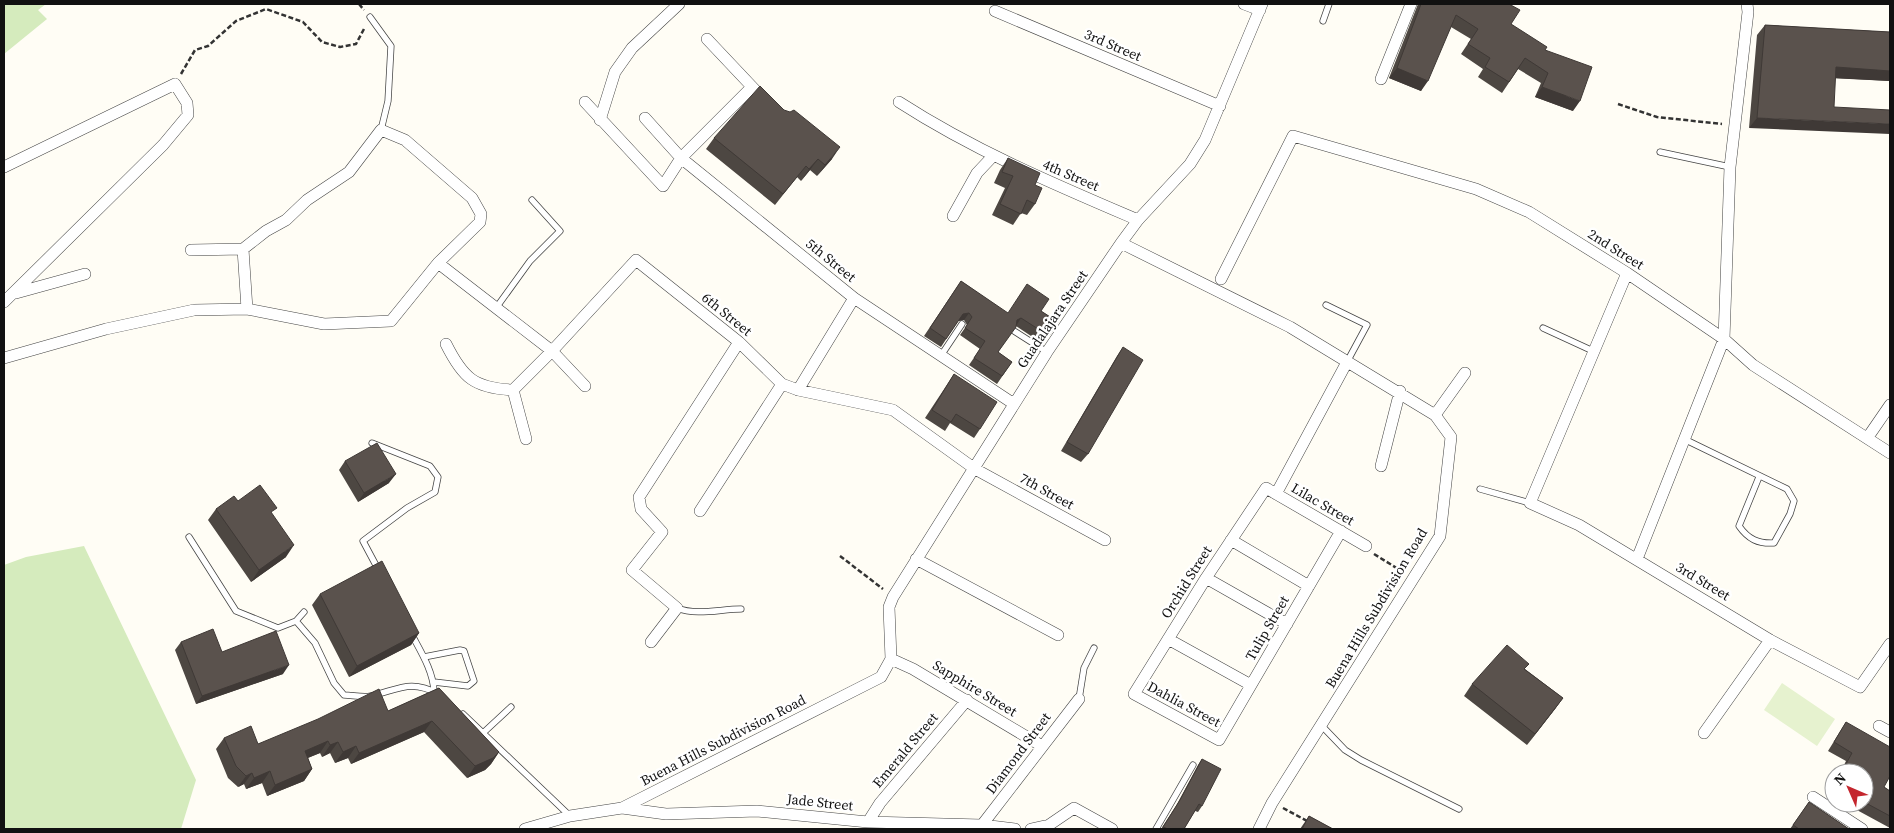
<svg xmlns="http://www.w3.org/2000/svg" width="1894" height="833" viewBox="0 0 1894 833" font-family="'Source Serif 4',serif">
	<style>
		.green { fill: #d5ebbd }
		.pitch { fill: #e6f2cf }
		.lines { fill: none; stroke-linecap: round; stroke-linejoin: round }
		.lane-casing { stroke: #444; stroke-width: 7 }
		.street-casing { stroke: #444; stroke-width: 12 }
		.path { stroke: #333; stroke-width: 2.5; stroke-dasharray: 5 2.5; stroke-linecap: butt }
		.lane { stroke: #fff; stroke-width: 5.5 }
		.street { stroke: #fff; stroke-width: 11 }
		.wall { fill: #4d4742 }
		.shaded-wall { fill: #3f3936 }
		.building { fill: #5a524d; stroke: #3f3936 }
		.labels { text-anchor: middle; stroke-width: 5; stroke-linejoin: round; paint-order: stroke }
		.street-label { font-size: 14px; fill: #111; stroke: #fff }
	</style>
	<rect width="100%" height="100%" fill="#fffdf5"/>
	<path class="green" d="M 4,4 L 46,4 L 38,10 L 47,19 L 4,54 Z
		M 84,546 L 196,780 L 181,829 L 4,829 L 4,565 L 26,557 Z"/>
	<path class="pitch" d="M 1782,683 L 1835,719 L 1817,746 L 1764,710 Z"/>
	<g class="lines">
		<defs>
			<path id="lane" d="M 370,17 L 391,46 L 388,101 L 381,130
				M 1323,21 L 1329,4
				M 1660,152 L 1730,167
				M 1326,305 L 1367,325 L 1347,362
				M 496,308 L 530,261 L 560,231 L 532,200
				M 1543,328 L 1593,351
				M 1014,331 L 1047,352
				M 940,357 L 962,324
				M 1686,440 L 1787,489 L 1794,501 L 1790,514 L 1774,543 C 1758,544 1748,539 1739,526 L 1759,477
				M 372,443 L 430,466 L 438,477 L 435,492 L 407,508 L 363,541 L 379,571
				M 1480,489 L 1530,503
				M 189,537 L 236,611 L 278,628 L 296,621
				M 677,608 C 697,616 720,609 741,609
				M 304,612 L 296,621 L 315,643 L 334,683 L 344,695 C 352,695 363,698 371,696 C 400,689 410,679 439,694
				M 412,635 C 421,652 433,671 434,691
				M 424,657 L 460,650 L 464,651 L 474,681 L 468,686 L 434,682
				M 1079,699 L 1084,668 L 1094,648
				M 463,714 L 570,816
				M 1321,725 L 1345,750 L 1361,760 L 1459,809
				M 483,733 L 511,707
				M 1156,829 L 1193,765"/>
			<path id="street" d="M 1244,4 L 1260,10
				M 995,11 L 1220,106
				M 707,39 L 757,92
				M 1381,79 L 1411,4
				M 585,102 L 663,186 L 681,158 L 752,87
				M 899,102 C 975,151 1056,185 1138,220
				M 645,118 L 681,158 L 854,298 L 1014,404
				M 600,120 L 615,72 L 632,48 L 679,4
				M 4,167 L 175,84 L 187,103 L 188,115 L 163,145 L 4,302
				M 953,216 L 977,173 L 993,156
				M 1121,243 L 1290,327 L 1435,415 L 1451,437 L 1440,536 L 1272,803 L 1259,829
				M 243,249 L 247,309
				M 438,263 L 552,351 L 585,386
				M 1627,273 L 1530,503 L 1579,525 L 1770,640 L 1860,687 L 1890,644
				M 1221,279 L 1293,136 L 1476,189 L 1529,212 L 1627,273 L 1724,339 L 1753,365 L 1890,453
				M 16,293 L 85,274
				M 446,344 C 463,378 474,388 513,390 L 552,351 L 636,260 L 739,342 L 782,384 L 798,390 L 893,410 L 975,469 L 1105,540
				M 4,358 L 106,329 L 194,310 L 247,309 L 324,324 L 391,321 L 438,263 L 480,222 L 481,214 L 472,198 L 405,140 L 381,130 L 349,172 L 307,200 L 286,220 L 266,231 L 243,249 L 191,250
				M 513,390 L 526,439
				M 798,390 L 854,298
				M 1435,415 L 1465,373
				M 1868,437 L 1890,405
				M 1381,466 L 1400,391
				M 1276,494 L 1347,362
				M 700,511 L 782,384
				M 1341,531 L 1219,740 L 1134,694 L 1206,578 L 1266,488 L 1366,546
				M 1231,540 L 1309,586
				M 916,559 L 1058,635
				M 1637,559 L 1724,339 L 1730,167 L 1748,12 L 1747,4
				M 1206,578 L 1287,624
				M 1168,639 L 1251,685
				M 651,642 L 677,608 L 632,570 L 662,532 L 641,509 L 639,497 L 739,342
				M 891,659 L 889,607 L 893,597 L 1047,352 L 1121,243 L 1138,220 L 1190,164 L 1205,140 L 1262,4
				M 891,659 L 913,669 L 1042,746
				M 1879,726 L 1890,732
				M 1704,733 L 1770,640
				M 1813,797 L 1862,829
				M 622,808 L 666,814 L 757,811 L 868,822 L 982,825 L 1015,829
				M 868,822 L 880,803 L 967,700
				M 982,825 L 1079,699
				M 525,829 L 570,816 L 622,808 L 881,677 L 891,659
				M 1031,829 L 1049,825 L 1074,808 L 1112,829"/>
		</defs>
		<use href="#lane" class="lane-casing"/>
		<use href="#street" class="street-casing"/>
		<path class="path" d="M 359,4 L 364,10
			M 181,74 L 195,50 L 208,46 L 236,21 L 266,9 L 303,22 L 322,42 L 340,47 L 356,44 L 365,27
			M 1618,104 L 1657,117 L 1722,124
			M 1374,554 L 1403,572
			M 840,556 L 883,589
			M 1283,808 L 1309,822"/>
		<use href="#lane" class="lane"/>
		<use href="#street" class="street"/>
	</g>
	<path class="wall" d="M 1418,4 L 1509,4 L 1511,24 L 1545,50 L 1573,111 L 1535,97 L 1541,83 L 1518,69 L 1502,93 L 1478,77 L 1483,69 L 1461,54 L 1471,39 L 1451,27 L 1421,91 L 1389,78 Z
		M 1765,25 L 1890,32 L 1890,81 L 1836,78 L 1749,128 L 1757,35 Z
		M 714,138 L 832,159 L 817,176 L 810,170 L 801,181 L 797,177 L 775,205 L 706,149 Z
		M 1008,158 L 1035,185 L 1035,204 L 1027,215 L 1021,213 L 1013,225 L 992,215 L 1005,188 L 994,183 L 1000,170 Z
		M 961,281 L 1007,313 L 1041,311 L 1058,322 L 1043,344 L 1016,326 L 998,352 L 1012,362 L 997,384 L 969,365 L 980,349 L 960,335 L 967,325 L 964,320 L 958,321 L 941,347 L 924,336 Z
		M 1123,347 L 1088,454 L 1081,462 L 1061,451 L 1117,356 Z
		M 954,374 L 980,429 L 974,438 L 950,423 L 945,431 L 925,418 Z
		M 345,461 L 389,483 L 358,502 L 339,470 Z
		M 238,501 L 272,514 L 286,557 L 251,582 L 208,520 L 216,509 Z
		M 320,594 L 419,633 L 411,645 L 349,677 L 312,605 Z
		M 181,642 L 222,652 L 283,674 L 196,704 L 175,650 Z
		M 1525,669 L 1563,698 L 1555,709 L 1527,745 L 1464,696 L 1472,684 Z
		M 439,688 L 499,752 L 491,764 L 485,770 L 467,778 L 424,732 L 351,764 L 348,758 L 335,763 L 330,753 L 322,757 L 320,753 L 308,758 L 312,769 L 304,781 L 267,796 L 262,783 L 246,789 L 244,784 L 238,787 L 228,778 L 216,749 L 224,738 L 258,744 L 388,711 Z
		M 1846,722 L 1884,787 L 1890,791 L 1890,828 L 1844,803 L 1864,803 L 1864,773 L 1840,773 L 1846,761 L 1828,751 Z
		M 1202,759 L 1202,806 L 1198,812 L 1195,811 L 1184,829 L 1161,829 L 1176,806 L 1198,765 Z
		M 1834,783 L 1834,798 L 1828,794 Z
		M 1809,802 L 1849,829 L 1790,829 Z
		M 1309,816 L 1333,829 L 1300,829 Z"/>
	<path class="shaded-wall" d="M 1836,67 L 1890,71 L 1890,81 L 1829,78 Z
		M 1397,68 L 1428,81 L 1421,91 L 1389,78 Z
		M 1542,87 L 1580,101 L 1573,111 L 1535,97 Z
		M 1757,118 L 1890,124 L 1890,134 L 1749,128 Z
		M 840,147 L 832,159 L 817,176 L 825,165 Z
		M 818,159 L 810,170 L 801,181 L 809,169 Z
		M 969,313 L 964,320 L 958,321 L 963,314 Z
		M 1021,318 L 1016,326 L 1011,327 L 1017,320 Z
		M 396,474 L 389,483 L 358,502 L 364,493 Z
		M 294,545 L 286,557 L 251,582 L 259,570 Z
		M 419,633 L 411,645 L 349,677 L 357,666 Z
		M 289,665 L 283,674 L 196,704 L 202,696 Z
		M 1563,698 L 1555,709 L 1527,745 L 1535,734 Z
		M 432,721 L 424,732 L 351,764 L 359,753 Z
		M 328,741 L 320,753 L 297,762 L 305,751 Z
		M 338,742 L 330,753 L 322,757 L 330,745 Z
		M 356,746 L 348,758 L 335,763 L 343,752 Z
		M 499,752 L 491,764 L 485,770 L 467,778 L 475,766 Z
		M 312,769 L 304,781 L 267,796 L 275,785 Z
		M 270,771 L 262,783 L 246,789 L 254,778 Z
		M 252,773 L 244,784 L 238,787 L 246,776 Z"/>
	<path class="building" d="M 1421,4 L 1509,4 L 1520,10 L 1511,24 L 1547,47 L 1545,50 L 1592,67 L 1580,101 L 1542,87 L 1548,73 L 1525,58 L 1509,82 L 1485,67 L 1490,58 L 1468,44 L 1478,29 L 1456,15 L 1428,81 L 1397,68 Z
		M 1765,25 L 1890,32 L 1890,71 L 1836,67 L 1834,107 L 1890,110 L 1890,124 L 1757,118 Z
		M 760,86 L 784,110 L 790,112 L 794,110 L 840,147 L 825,165 L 818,159 L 809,169 L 806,166 L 783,194 L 714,138 Z
		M 1008,158 L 1040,173 L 1035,185 L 1042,188 L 1035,204 L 1027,200 L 1021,214 L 1000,204 L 1013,176 L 1002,172 Z
		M 961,281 L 1008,313 L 1027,284 L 1049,299 L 1041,311 L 1058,322 L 1049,336 L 1021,318 L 1017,320 L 1016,327 L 998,352 L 1012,362 L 1002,376 L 974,358 L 985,341 L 965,328 L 972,317 L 969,313 L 963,314 L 946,339 L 930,328 Z
		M 1123,347 L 1143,360 L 1088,454 L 1067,442 Z
		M 954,374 L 997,402 L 980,429 L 956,414 L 951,422 L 932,410 Z
		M 377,443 L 396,474 L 364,493 L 345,461 Z
		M 260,485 L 277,508 L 271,512 L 294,545 L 259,570 L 216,509 L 234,496 L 238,501 Z
		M 382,561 L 419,633 L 357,666 L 320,594 Z
		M 213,629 L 222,652 L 276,631 L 289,665 L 202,696 L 181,642 Z
		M 1507,645 L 1529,664 L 1524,669 L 1563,698 L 1535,734 L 1472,684 Z
		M 439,688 L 499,752 L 493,758 L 475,766 L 432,721 L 359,753 L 356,746 L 343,752 L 338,742 L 330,745 L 328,741 L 305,751 L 312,769 L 275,785 L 270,771 L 254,778 L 252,773 L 246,776 L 236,766 L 224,738 L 251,726 L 258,744 L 318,719 L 379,689 L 388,711 Z
		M 1846,722 L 1890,747 L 1890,776 L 1884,787 L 1890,791 L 1890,816 L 1864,802 L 1864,773 L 1841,773 L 1852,753 L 1834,742 Z
		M 1202,759 L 1221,769 L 1202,806 L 1199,804 L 1184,829 L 1168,829 L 1163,827 L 1180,800 Z
		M 1809,802 L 1849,829 L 1799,829 L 1793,825 Z
		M 1309,816 L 1333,829 L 1302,829 Z"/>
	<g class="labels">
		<g class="street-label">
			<text transform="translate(1113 45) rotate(23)" y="5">3rd Street</text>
			<text transform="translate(1071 175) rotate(23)" y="5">4th Street</text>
			<text transform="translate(1616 249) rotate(32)" y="5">2nd Street</text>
			<text transform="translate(831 260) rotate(39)" y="5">5th Street</text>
			<text transform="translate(727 314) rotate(39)" y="5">6th Street</text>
			<text transform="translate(1052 319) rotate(-56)" y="5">Guadalajara Street</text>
			<text transform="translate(1047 491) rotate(29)" y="5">7th Street</text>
			<text transform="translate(1323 504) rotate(30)" y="5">Lilac Street</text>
			<text transform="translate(1703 581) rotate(31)" y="5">3rd Street</text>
			<text transform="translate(1186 582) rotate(-58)" y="5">Orchid Street</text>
			<text transform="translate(1376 608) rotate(-59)" y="5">Buena Hills Subdivision Road</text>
			<text transform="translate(1267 628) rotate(-60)" y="5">Tulip Street</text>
			<text transform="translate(975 688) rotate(31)" y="5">Sapphire Street</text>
			<text transform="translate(1184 704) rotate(28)" y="5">Dahlia Street</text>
			<text transform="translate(723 740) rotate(-27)" y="5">Buena Hills Subdivision Road</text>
			<text transform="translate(905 750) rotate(-50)" y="5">Emerald Street</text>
			<text transform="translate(1018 753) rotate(-53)" y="5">Diamond Street</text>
			<text transform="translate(820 802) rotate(6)" y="5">Jade Street</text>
		</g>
	</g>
	<rect width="1894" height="833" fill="none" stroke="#111111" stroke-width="10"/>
	<g transform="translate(1849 788) rotate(315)"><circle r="24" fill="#ffffff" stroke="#a0a0a0"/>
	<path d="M0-4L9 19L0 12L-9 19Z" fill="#c4262e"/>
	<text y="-8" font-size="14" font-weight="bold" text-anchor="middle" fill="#111111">N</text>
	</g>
</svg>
